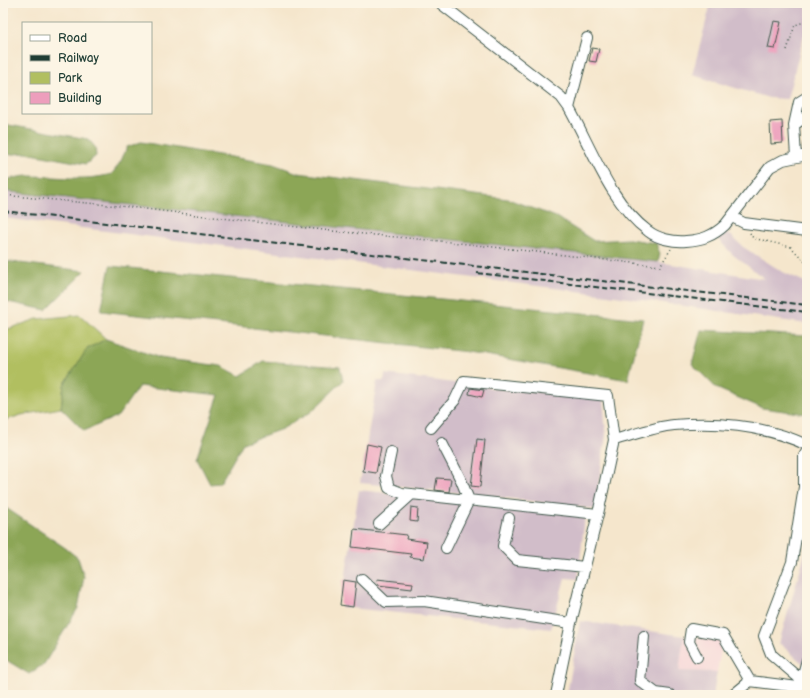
<svg xmlns="http://www.w3.org/2000/svg" width="810" height="698" viewBox="0 0 810 698" font-family="'Balsamiq Sans',sans-serif">
	<style>
		.built { fill: #f6cfd6 }
		.industrial { fill: #d1bdc9 }
		.green { fill: #b1bf61; stroke: #687e4a }
		.forest { fill: #8ca657; stroke: #567246 }
		.building { fill: #ed9ebc }
		.lines { fill: none; stroke-linecap: round; stroke-linejoin: round }
		.minor-casing { stroke: #3f564b; stroke-width: 12 }
		.path { stroke: #3f564b; stroke-width: 1.5; stroke-dasharray: 1 3; stroke-linecap: butt }
		.minor { stroke: #fff; stroke-width: 10 }
		.rail { stroke: #1f3d34; stroke-width: 2; stroke-dasharray: 6 3; stroke-linecap: butt }
	</style>
	<rect width="100%" height="100%" fill="#fcf5e5"/>
	<filter id="ink" filterUnits="userSpaceOnUse"><feTurbulence type="fractalNoise" baseFrequency=".025" numOctaves="2"/><feDisplacementMap in="SourceGraphic" scale="8" xChannelSelector="R" yChannelSelector="G"/><feConvolveMatrix kernelMatrix="1 2 1 2 8 2 1 2 1" color-interpolation-filters="sRGB"/></filter>
	<filter id="wash" filterUnits="userSpaceOnUse"><feTurbulence type="fractalNoise" baseFrequency=".012" numOctaves="4" result="noise"/><feDisplacementMap in="SourceGraphic" scale="16" xChannelSelector="R" yChannelSelector="G"/><feGaussianBlur stdDeviation="0.9" result="paint"/><feColorMatrix in="noise" values="0 0 0 0 0 0 0 0 0 0 0 0 0 0 0 0 0 1.4 0 .05"/><feComposite in="paint" operator="in"/></filter>
	<g filter="url(#wash)">
		<rect width="100%" height="100%" fill="#f5e6cc"/>
		<path class="built" d="M 684,636 L 723,640 L 717,672 L 679,671 Z"/>
		<path class="industrial" d="M 711,3 L 807,3 L 807,24 L 787,99 L 769,98 L 692,75 Z
			M 3,191 L 658,262 L 765,279 L 732,254 L 717,238 L 726,231 L 743,247 L 783,272 L 807,283 L 807,324 L 608,295 L 3,218 Z
			M 385,374 L 493,388 L 603,398 L 606,435 L 595,509 L 483,495 L 360,483 L 377,381 L 384,381 Z
			M 359,490 L 585,515 L 578,579 L 565,578 L 551,629 L 341,607 Z
			M 807,546 L 807,667 L 779,643 Z
			M 580,621 L 684,636 L 679,671 L 717,672 L 713,695 L 567,695 Z"/>
		<path class="green" d="M 80,315 L 106,339 L 87,349 L 64,385 L 61,408 L 21,415 L 3,421 L 3,334 L 5,330 L 37,319 Z"/>
		<path class="forest" d="M 3,124 L 88,139 L 95,147 L 96,156 L 86,164 L 26,153 L 3,155 Z
			M 141,142 L 273,164 L 298,173 L 508,199 L 556,217 L 594,241 L 629,239 L 656,243 L 660,254 L 658,262 L 3,191 L 3,180 C 11,179 20,176 28,176 C 58,176 82,182 112,174 L 121,161 L 127,147 Z
			M 3,261 L 85,271 L 46,310 L 3,301 Z
			M 110,266 L 643,319 L 628,380 L 468,352 L 101,311 Z
			M 701,330 L 807,336 L 807,414 L 762,408 L 716,388 L 692,364 Z
			M 106,339 L 160,358 L 221,366 L 240,376 L 263,361 L 340,367 L 343,381 L 311,412 L 282,429 L 243,443 L 220,483 L 210,484 L 197,459 L 219,395 L 139,386 L 118,416 L 84,431 L 61,408 L 64,385 L 87,349 Z
			M 3,506 L 64,547 L 78,558 L 84,577 L 78,608 L 44,664 L 29,674 L 3,658 Z"/>
		<g id="blocks">
			<path class="building" d="M 774,21 L 781,22 L 775,49 L 768,48 Z
				M 592,48 L 599,49 L 596,62 L 589,61 Z
				M 782,121 L 783,143 L 771,144 L 770,122 Z
				M 470,388 L 484,390 L 482,397 L 469,394 Z
				M 477,439 L 485,440 L 480,487 L 471,486 Z
				M 367,444 L 381,447 L 376,473 L 363,471 Z
				M 437,478 L 451,479 L 449,492 L 435,490 Z
				M 411,507 L 418,508 L 417,522 L 410,521 Z
				M 354,529 L 407,535 L 406,539 L 427,542 L 424,559 L 410,557 L 411,554 L 352,547 Z
				M 377,579 L 413,583 L 412,589 L 378,585 Z
				M 343,580 L 356,582 L 353,607 L 340,605 Z"/>
		</g>
	</g>
	<g filter="url(#ink)">
		<use href="#blocks" fill-opacity="0" stroke="#3f564b" stroke-width="1"/>
		<g class="lines">
			<defs>
				<path id="minor" d="M 440,3 L 561,97 L 569,108 C 591,147 611,204 648,231 C 658,239 674,242 686,241 C 702,240 713,236 725,225 L 770,167 L 783,160 L 807,155
					M 569,108 L 587,38
					M 794,125 L 807,116
					M 796,157 L 794,125 L 799,102 L 807,97
					M 732,217 L 744,223 L 807,231
					M 431,428 L 455,400 L 464,381 L 608,396 L 614,440
					M 442,443 L 461,480 L 469,500 L 446,548
					M 391,452 L 386,476 L 389,488 L 402,493 L 598,514 L 571,623 L 556,695
					M 598,514 L 614,440 C 633,435 654,427 674,425 C 719,421 766,426 807,445
					M 509,518 L 503,546 L 517,560 L 585,567
					M 379,524 L 412,494
					M 362,579 L 386,602 L 424,601 L 571,623
					M 644,636 L 640,681 L 656,693 L 670,695
					M 697,657 L 689,642 L 691,629 L 723,635 L 750,681
					M 800,679 L 771,654 L 764,636 L 792,562 L 804,487 L 804,456 L 807,451
					M 733,695 L 750,681 L 798,687
					M 797,695 L 807,660"/>
			</defs>
			<use href="#minor" class="minor-casing"/>
			<path class="path" d="M 787,50 L 795,25 L 807,21
				M 3,195 L 129,207 L 332,231 L 450,242 L 660,266 L 671,249
				M 750,233 L 753,238 L 791,247 L 807,264"/>
			<use href="#minor" class="minor"/>
			<path class="rail" d="M 3,211 L 807,305
				M 477,273 L 807,312"/>
		</g>
	</g>
	<rect width="810" height="698" fill="none" stroke="#fcf5e5" stroke-width="16"/>
	<rect x="22" y="22" width="130" height="92" fill="#fcf5e5" stroke="#a4ab9e"/>
	<rect x="30" y="35" width="20" height="6" fill="#ffffff" stroke="#a4ab9e"/>
	<text x="58" y="42" font-size="12" fill="#1f3d34">Road</text>
	<rect x="30" y="55" width="20" height="6" fill="#1f3d34" stroke="#a4ab9e"/>
	<text x="58" y="62" font-size="12" fill="#1f3d34">Railway</text>
	<rect x="30" y="72" width="20" height="12" fill="#b1bf61" stroke="#a4ab9e"/>
	<text x="58" y="82" font-size="12" fill="#1f3d34">Park</text>
	<rect x="30" y="92" width="20" height="12" fill="#ed9ebc" stroke="#a4ab9e"/>
	<text x="58" y="102" font-size="12" fill="#1f3d34">Building</text>
</svg>
